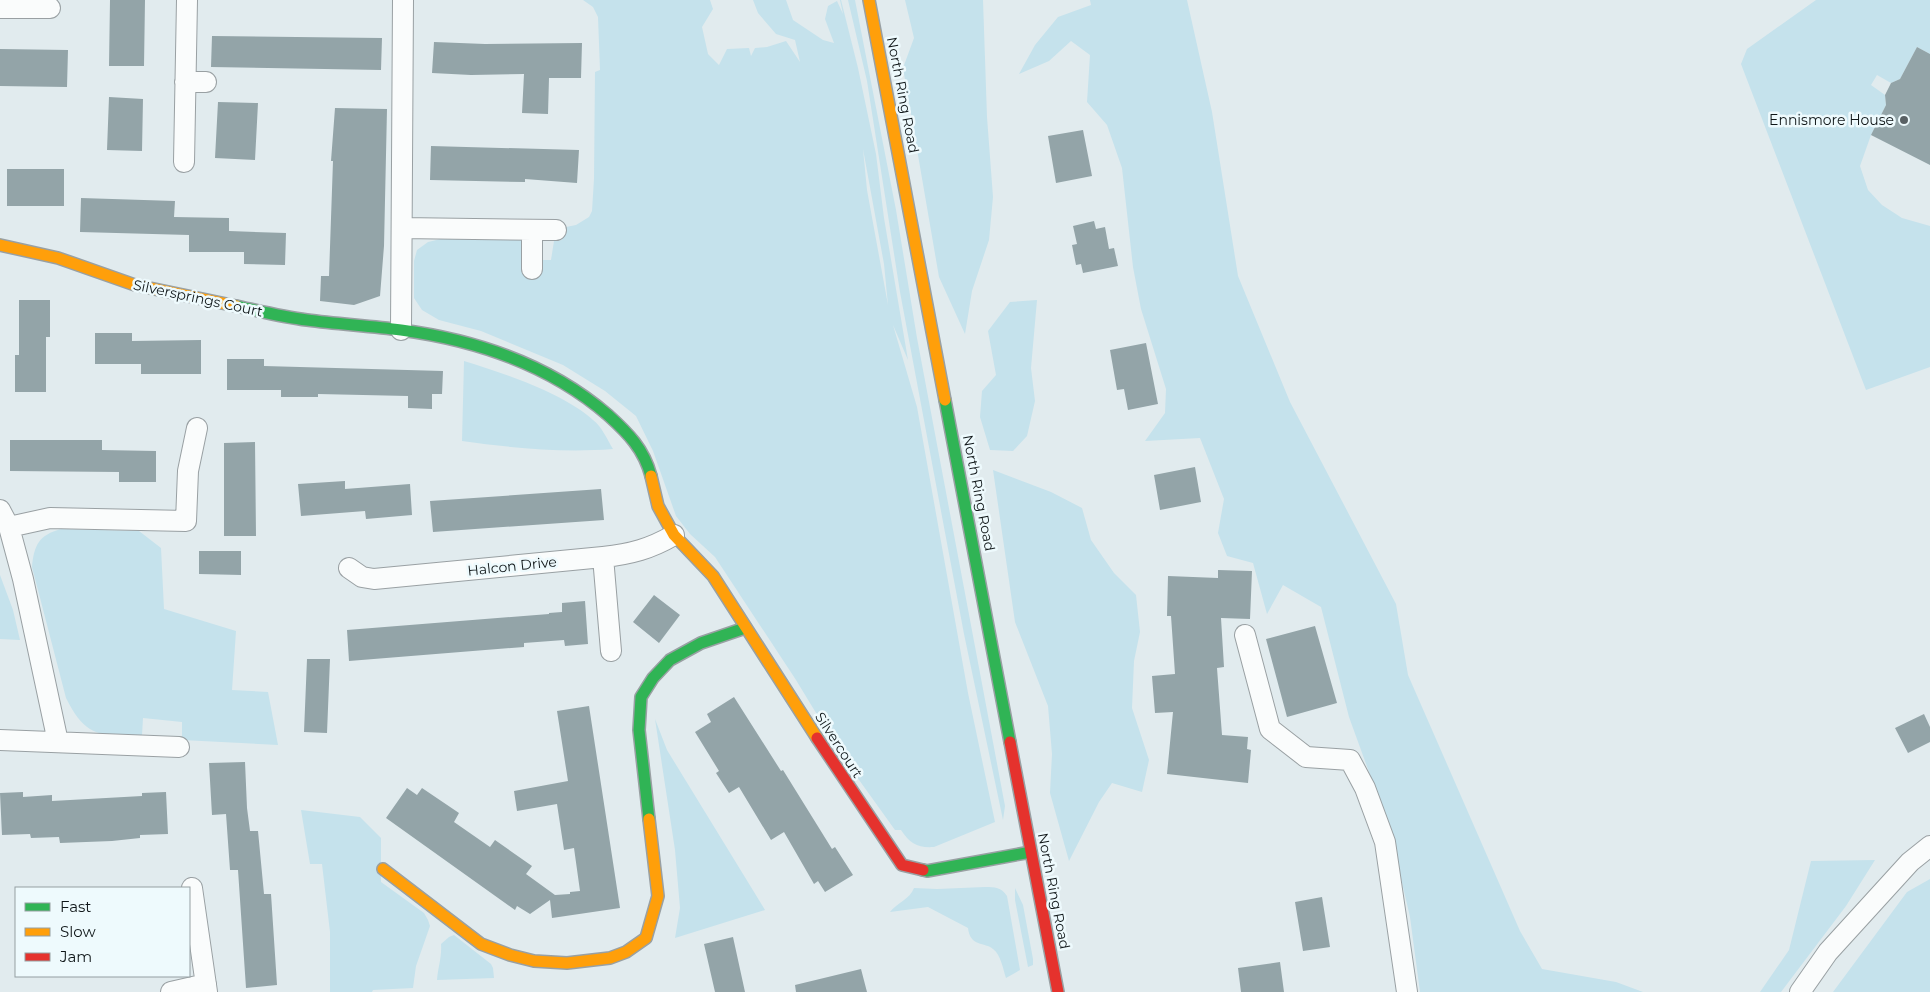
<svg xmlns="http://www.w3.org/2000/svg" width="1930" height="992" viewBox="0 0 1930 992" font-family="Montserrat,sans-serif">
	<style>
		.green { fill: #c5e2ec; fill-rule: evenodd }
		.building { fill: #93a4a8 }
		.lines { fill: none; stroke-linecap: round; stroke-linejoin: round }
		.street-casing { stroke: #99a0a3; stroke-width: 22 }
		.fast-casing { stroke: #99a0a3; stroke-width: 14 }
		.slow-casing { stroke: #99a0a3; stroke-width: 14 }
		.jam-casing { stroke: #99a0a3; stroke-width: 14 }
		.street { stroke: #fafcfc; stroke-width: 20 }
		.fast { stroke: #30b455; stroke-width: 11 }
		.slow { stroke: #ff9f0a; stroke-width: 11 }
		.jam { stroke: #e5322d; stroke-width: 11 }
		.poi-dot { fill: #596164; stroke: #eefafd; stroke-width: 2 }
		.labels { text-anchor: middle; stroke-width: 5; stroke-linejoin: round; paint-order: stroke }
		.street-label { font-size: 14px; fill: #101719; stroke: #eefafd }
		.poi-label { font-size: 14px; fill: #101719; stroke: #eefafd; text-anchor: end }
	</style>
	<rect width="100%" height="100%" fill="#e1ebee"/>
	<path class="green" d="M 583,0 L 710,0 L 713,9 L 702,27 L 708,54 L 719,65 L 727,49 L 749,48 L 751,56 L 755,48 L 767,47 L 786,41 L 800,62 L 795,40 L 776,34 L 758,13 L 753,0 L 786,0 L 793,20 L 823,40 L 834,43 L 825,19 L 828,6 L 837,1 L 843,14 L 840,0 L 841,0 L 858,68 L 876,154 L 884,218 L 908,360 L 893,325 L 917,407 L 968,693 L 995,822 L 934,847 C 918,848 910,844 901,830 L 895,830 L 844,759 L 796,680 L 715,557 L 690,534 L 676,516 L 653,451 L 636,416 L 605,391 L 563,365 L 481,331 L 439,320 L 422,310 L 414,298 L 414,261 L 417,250 L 428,242 L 445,238 L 520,239 L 526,242 L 530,260 L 551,260 L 554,241 L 562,240 L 566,227 L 576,225 L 589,217 L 592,211 L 594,179 L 595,72 L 600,70 L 598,17 L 593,7 ZM 863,149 L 884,264 L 888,305 L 867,190 Z
		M 848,0 L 855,0 L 896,210 L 917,338 L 1005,806 L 1003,820 L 964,634 L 900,292 L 867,81 Z
		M 905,0 L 983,0 L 987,117 L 993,197 L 989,240 L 972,291 L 965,334 L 939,277 L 903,68 L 914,38 Z
		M 1090,0 L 1187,0 L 1212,112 L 1238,276 L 1290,402 L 1396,604 L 1408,675 L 1520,931 L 1542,969 L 1616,982 L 1643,992 L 1420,992 L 1410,917 L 1389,827 L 1349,717 L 1321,607 L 1283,585 L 1267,614 L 1253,563 L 1227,556 L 1218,533 L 1224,499 L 1200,438 L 1145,441 L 1165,413 L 1166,389 L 1141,309 L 1133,267 L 1122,168 L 1107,125 L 1087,102 L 1090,55 L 1071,41 L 1049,61 L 1019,74 L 1035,45 L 1058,17 L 1091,5 Z
		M 1816,0 L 1930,0 L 1930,54 L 1917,47 L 1900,79 L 1891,83 L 1877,75 L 1871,85 L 1885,95 L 1886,105 L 1871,135 L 1860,166 L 1868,190 L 1882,205 L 1902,218 L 1930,226 L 1930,367 L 1866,390 L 1741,64 L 1747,49 Z
		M 1037,300 L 1031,368 L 1035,401 L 1027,436 L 1013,451 L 990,450 L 980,417 L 982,391 L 996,375 L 988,331 L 1010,302 Z
		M 464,361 C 503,373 563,393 593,420 C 602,427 607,439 613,449 C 562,453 513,448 462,441 Z
		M 993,470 L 1051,492 L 1082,508 L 1091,540 L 1114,573 L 1136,595 L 1140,632 L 1134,661 L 1132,708 L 1149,760 L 1142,792 L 1112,783 L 1099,802 L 1069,861 L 1050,793 L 1052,754 L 1048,706 L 1015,622 Z
		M 61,529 L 139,531 L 161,548 L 164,609 L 236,631 L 232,690 L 268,692 L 278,745 L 182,740 L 182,722 L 143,718 L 142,735 C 100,736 86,738 66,698 L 32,567 C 34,545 39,535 61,529 Z
		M 0,575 L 13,610 L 20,640 L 0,639 Z
		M 655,719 L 667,750 L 765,910 L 675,938 L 680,908 L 675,850 Z
		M 301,810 L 360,817 L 381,838 L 381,882 L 424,913 L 428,920 L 430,926 L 416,966 L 413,988 L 373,990 L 372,992 L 330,992 L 330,932 L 322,864 L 310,864 Z
		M 1875,860 L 1846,906 L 1781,992 L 1760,992 L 1789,950 L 1811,861 Z
		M 1930,879 L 1930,992 L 1833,992 L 1907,892 Z
		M 985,887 C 995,887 1001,887 1007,896 L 1020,970 L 1006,978 C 1003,969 1001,955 993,949 C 985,942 970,947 968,928 L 928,907 L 890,912 C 897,903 910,899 914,888 L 937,889 Z
		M 1015,888 L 1023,905 L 1033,959 L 1033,965 L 1028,967 L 1015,900 Z
		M 454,935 L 491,964 L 493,968 L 494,978 L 437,980 C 438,967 442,957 441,944 L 449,937 Z"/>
	<path class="building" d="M 110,0 L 145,0 L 144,66 L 109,66 Z
		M 212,36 L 382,38 L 381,70 L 211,67 Z
		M 434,42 L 485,44 L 582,43 L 581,78 L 549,78 L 548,114 L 522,113 L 524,74 L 471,75 L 432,73 Z
		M 1917,47 L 1930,54 L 1930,165 L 1871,135 L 1886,105 L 1885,95 L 1891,83 L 1900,79 Z
		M 0,49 L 68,50 L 67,87 L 0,86 Z
		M 109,97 L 143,99 L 142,151 L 107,150 Z
		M 218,102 L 258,103 L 255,160 L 215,158 Z
		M 335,108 L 387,109 L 384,246 L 380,296 L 354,305 L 320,301 L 321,276 L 329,276 L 333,161 L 331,161 Z
		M 1083,130 L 1092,176 L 1056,183 L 1048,136 Z
		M 431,146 L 579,150 L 577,183 L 525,179 L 525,182 L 430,180 Z
		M 7,169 L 64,169 L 64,206 L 7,206 Z
		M 81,198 L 175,201 L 174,217 L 229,218 L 229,231 L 286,233 L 285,265 L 244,264 L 244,252 L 189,252 L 189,235 L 80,232 Z
		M 1094,221 L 1096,229 L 1105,227 L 1109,249 L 1114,248 L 1118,266 L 1083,273 L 1081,264 L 1076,265 L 1072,245 L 1077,244 L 1073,226 Z
		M 19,300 L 50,300 L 50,337 L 46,337 L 46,392 L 15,392 L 15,355 L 19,355 Z
		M 95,333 L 132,333 L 132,341 L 201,340 L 201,374 L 141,374 L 141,364 L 95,364 Z
		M 1146,343 L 1158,404 L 1128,410 L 1124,389 L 1117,390 L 1110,350 Z
		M 227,359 L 264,359 L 264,366 L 443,371 L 442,394 L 432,394 L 432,409 L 408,408 L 408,396 L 318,394 L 318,397 L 281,397 L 281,390 L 227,390 Z
		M 10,440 L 102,440 L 102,450 L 156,451 L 156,482 L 119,482 L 119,472 L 10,471 Z
		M 255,442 L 256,536 L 224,536 L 224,443 Z
		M 1195,467 L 1201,502 L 1160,510 L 1154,475 Z
		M 345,481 L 345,489 L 410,484 L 412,515 L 366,519 L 365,511 L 301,516 L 298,484 Z
		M 601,489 L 604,520 L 433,532 L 430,501 Z
		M 199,551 L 241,551 L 241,575 L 199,574 Z
		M 1218,570 L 1252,571 L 1250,619 L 1221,618 L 1224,667 L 1217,668 L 1222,735 L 1248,737 L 1247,749 L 1251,750 L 1248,783 L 1167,774 L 1173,712 L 1155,713 L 1152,676 L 1175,674 L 1171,616 L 1167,616 L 1168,576 L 1218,578 Z
		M 654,595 L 680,615 L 659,643 L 633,622 Z
		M 585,601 L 588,644 L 565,646 L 564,640 L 524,643 L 524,647 L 349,661 L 347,630 L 549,614 L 549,613 L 562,612 L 562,603 Z
		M 1315,626 L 1337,703 L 1287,717 L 1266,639 Z
		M 307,659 L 330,659 L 327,733 L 304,732 Z
		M 734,697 L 781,771 L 783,770 L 832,849 L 835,847 L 853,875 L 825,892 L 818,881 L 814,884 L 784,832 L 771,840 L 739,787 L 729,793 L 716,773 L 719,771 L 695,732 L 711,722 L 707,714 Z
		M 589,706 L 620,908 L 552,918 L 550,900 L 530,914 L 517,906 L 515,910 L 386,818 L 407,788 L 417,795 L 422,788 L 459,813 L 454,822 L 490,847 L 495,840 L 532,866 L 526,874 L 555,895 L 570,894 L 570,892 L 580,891 L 574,848 L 564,850 L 557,804 L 517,811 L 514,791 L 568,781 L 557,711 Z
		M 1924,714 L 1930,727 L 1930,742 L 1908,753 L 1895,728 Z
		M 245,762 L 247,808 L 250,831 L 258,831 L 264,894 L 271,894 L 277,985 L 246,988 L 238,870 L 230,870 L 226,814 L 212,815 L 209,763 Z
		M 23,792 L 23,797 L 52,795 L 52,801 L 142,796 L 142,793 L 166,792 L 168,834 L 140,835 L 140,838 L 112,841 L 60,843 L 59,837 L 31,838 L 30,834 L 2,835 L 0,793 Z
		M 1322,897 L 1330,947 L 1303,951 L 1295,902 Z
		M 733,937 L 745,992 L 715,992 L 704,944 Z
		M 1280,962 L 1284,992 L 1241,992 L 1238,968 Z
		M 861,969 L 867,992 L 796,992 L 795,985 Z"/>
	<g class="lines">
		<defs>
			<path id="street" d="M 0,8 L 50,8
				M 185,82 L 206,82
				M 184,162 L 187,0
				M 402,228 L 556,230
				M 532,269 L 532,230
				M 401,330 L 403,0
				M 0,510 L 9,527 L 23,579 L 58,742
				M 9,527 L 50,518 L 186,521 L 188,471 L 197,428
				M 603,557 L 611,651
				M 349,568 L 362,577 L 374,579 L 603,557 C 631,554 650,549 674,535
				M 1245,635 L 1270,729 L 1306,757 L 1350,760 L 1365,788 L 1385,842 L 1407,992
				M 0,740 L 179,747
				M 192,888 L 207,992
				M 171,992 L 206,984
				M 1800,992 L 1828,952 L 1910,862 L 1930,846"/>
			<path id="fast" d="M 236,306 C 259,311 283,317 307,320 C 338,324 370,326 401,330 C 476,340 550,365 608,415 C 628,433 644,449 651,476
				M 945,400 L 1010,742
				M 649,819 L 639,730 L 641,697 L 653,678 L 670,660 L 701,643 L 745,628
				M 923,870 L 927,871 L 1031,852"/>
			<path id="slow" d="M 869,0 L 945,400
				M 0,245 L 58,258 L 135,285 L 236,306
				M 651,476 L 658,506 L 674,535 L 713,576 L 817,738
				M 383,869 L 481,944 L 510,955 L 534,961 L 567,963 L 610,958 L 626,952 L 646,938 L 658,896 L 649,819"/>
			<path id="jam" d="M 817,738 L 902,865 L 923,870
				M 1010,742 L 1058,992"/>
		</defs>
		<use href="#street" class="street-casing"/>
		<use href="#fast" class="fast-casing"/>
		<use href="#slow" class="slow-casing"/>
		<use href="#jam" class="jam-casing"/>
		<use href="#street" class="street"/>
		<use href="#fast" class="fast"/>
		<use href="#slow" class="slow"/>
		<use href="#jam" class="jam"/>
	</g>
	<circle class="poi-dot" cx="1904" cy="120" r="5"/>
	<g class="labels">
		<g class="street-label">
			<text transform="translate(903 95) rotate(79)" y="5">North Ring Road</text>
			<text transform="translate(198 298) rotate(12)" y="5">Silversprings Court</text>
			<text transform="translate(979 493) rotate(79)" y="5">North Ring Road</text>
			<text transform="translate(512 566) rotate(-6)" y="5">Halcon Drive</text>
			<text transform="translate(839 745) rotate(57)" y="5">Silvercourt</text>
			<text transform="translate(1054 891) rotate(79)" y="5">North Ring Road</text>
		</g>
		<g class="poi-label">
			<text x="1894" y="125">Ennismore House</text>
		</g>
	</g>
	<rect x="15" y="887" width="175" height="90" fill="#eefafd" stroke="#959fa2"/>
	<rect x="25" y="903" width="25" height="8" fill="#30b455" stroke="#959fa2"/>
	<text x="60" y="912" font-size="15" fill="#101719">Fast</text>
	<rect x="25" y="928" width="25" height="8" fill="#ff9f0a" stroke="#959fa2"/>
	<text x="60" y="937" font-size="15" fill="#101719">Slow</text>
	<rect x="25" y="953" width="25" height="8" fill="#e5322d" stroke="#959fa2"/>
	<text x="60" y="962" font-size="15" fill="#101719">Jam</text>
</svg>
